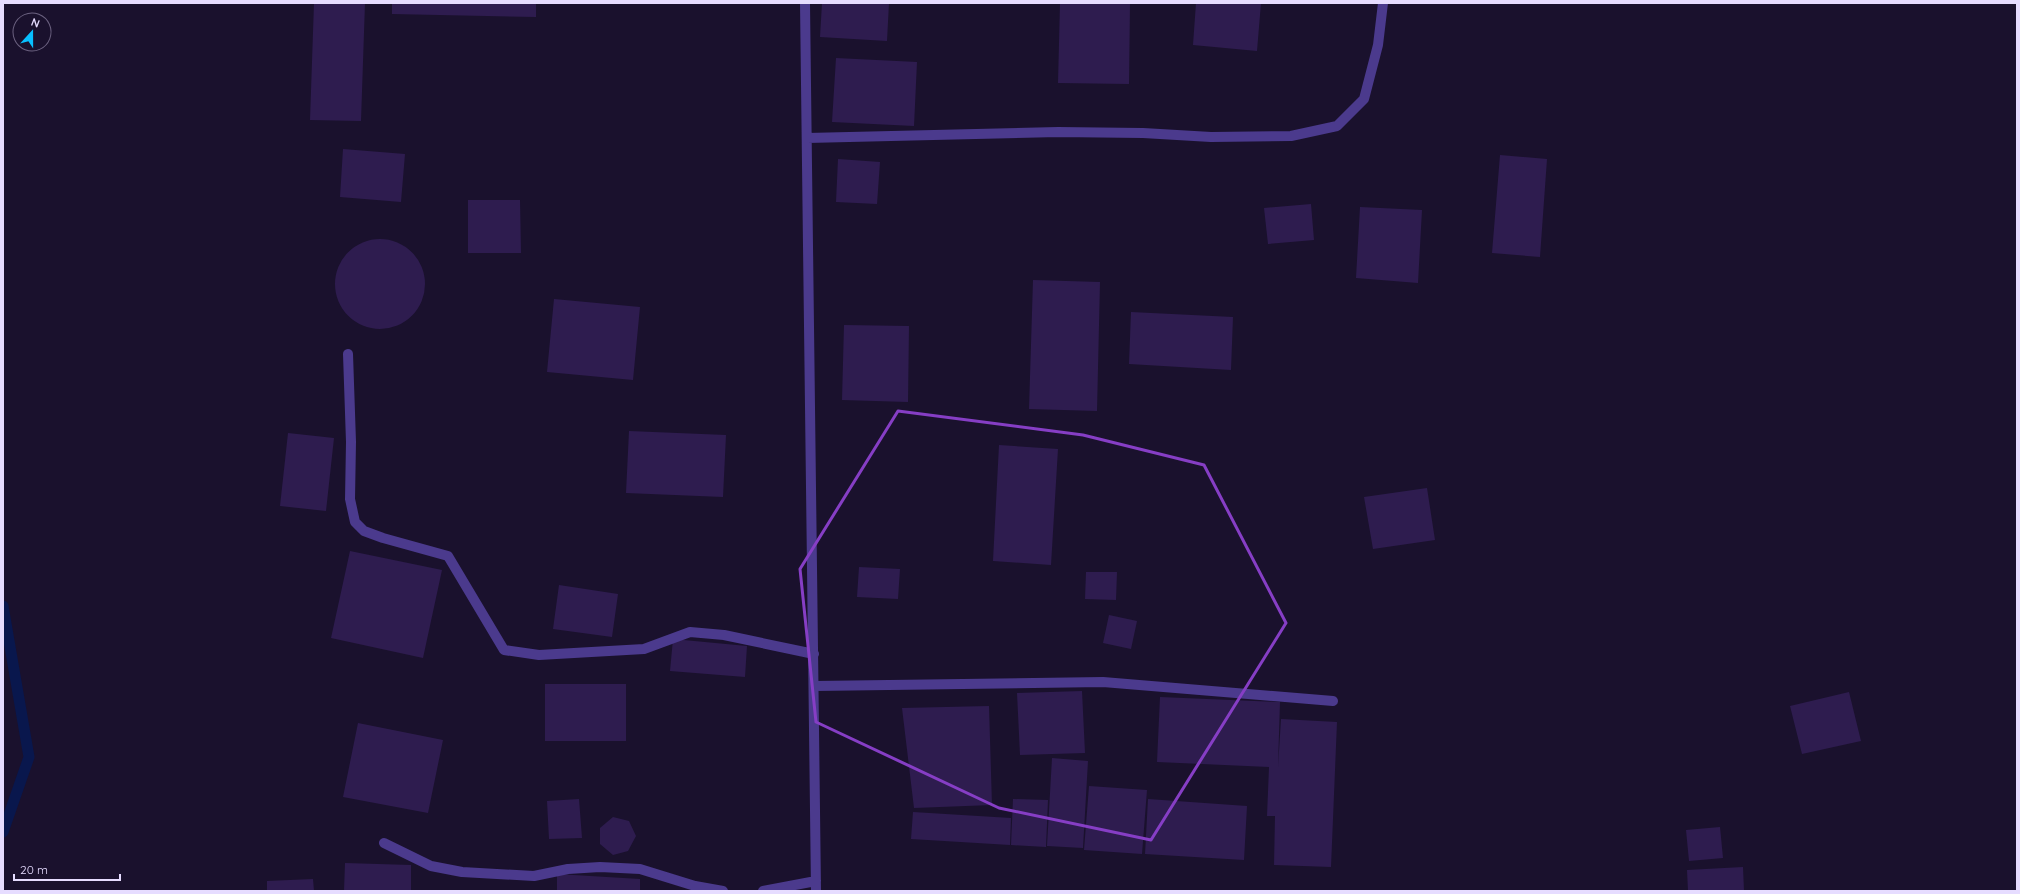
<svg xmlns="http://www.w3.org/2000/svg" width="2020" height="894" viewBox="0 0 2020 894" font-family="Quicksand,sans-serif">
	<style>
		.lines { fill: none; stroke-linecap: round; stroke-linejoin: round }
		.stream { stroke: #09174d; stroke-width: 11 }
		.building { fill: #2e1c4f }
		.minor { stroke: #4b3a8d; stroke-width: 10 }
		.marked { fill: none; stroke: #863ec5; stroke-width: 3; stroke-linejoin: round }
	</style>
	<rect width="100%" height="100%" fill="#1a112d"/>
	<g class="lines">
		<path class="stream" d="M 3,606 L 29,757 L 3,832"/>
	</g>
	<path class="building" d="M 314,3 L 365,3 L 361,121 L 310,120 Z
		M 392,3 L 536,3 L 536,17 L 392,14 Z
		M 822,3 L 889,3 L 887,41 L 820,37 Z
		M 1060,3 L 1130,3 L 1129,84 L 1058,83 Z
		M 1196,3 L 1261,3 L 1257,51 L 1193,45 Z
		M 836,58 L 917,62 L 914,126 L 832,122 Z
		M 343,149 L 405,154 L 401,202 L 340,197 Z
		M 1500,155 L 1547,159 L 1540,257 L 1492,253 Z
		M 838,159 L 880,162 L 877,204 L 836,202 Z
		M 468,200 L 520,200 L 521,253 L 468,253 Z
		M 1311,204 L 1314,240 L 1268,244 L 1264,208 Z
		M 1360,207 L 1422,210 L 1418,283 L 1356,278 Z
		M335 284a45 45 0 1 1 90 0a45 45 0 1 1-90 0Z
		M 1033,280 L 1100,282 L 1097,411 L 1029,409 Z
		M 554,299 L 640,307 L 633,380 L 547,372 Z
		M 1131,312 L 1233,317 L 1231,370 L 1129,364 Z
		M 844,325 L 909,326 L 908,402 L 842,400 Z
		M 629,431 L 726,435 L 723,497 L 626,493 Z
		M 288,433 L 334,438 L 326,511 L 280,506 Z
		M 999,445 L 1058,449 L 1051,565 L 993,561 Z
		M 1427,488 L 1435,540 L 1373,549 L 1364,497 Z
		M 350,551 L 442,570 L 423,658 L 331,638 Z
		M 859,567 L 900,569 L 898,599 L 857,597 Z
		M 1086,572 L 1117,572 L 1116,600 L 1085,599 Z
		M 559,585 L 618,594 L 612,637 L 553,629 Z
		M 1109,615 L 1137,621 L 1131,649 L 1103,643 Z
		M 673,639 L 747,646 L 745,677 L 670,671 Z
		M 545,684 L 626,684 L 626,741 L 545,741 Z
		M 1082,691 L 1085,753 L 1020,755 L 1017,693 Z
		M 1849,692 L 1861,741 L 1802,754 L 1790,706 Z
		M 1160,697 L 1280,702 L 1278,767 L 1281,719 L 1337,722 L 1331,867 L 1274,865 L 1275,816 L 1267,816 L 1269,767 L 1157,762 Z
		M 989,706 L 992,805 L 914,808 L 902,708 Z
		M 358,723 L 443,740 L 428,813 L 343,797 Z
		M 1052,758 L 1088,761 L 1083,848 L 1047,846 Z
		M 1089,786 L 1147,790 L 1142,854 L 1084,850 Z
		M 579,799 L 582,838 L 549,839 L 547,801 Z
		M 1013,799 L 1048,800 L 1046,847 L 1011,845 Z
		M 1148,799 L 1247,806 L 1244,860 L 1145,854 Z
		M 913,812 L 1011,818 L 1010,845 L 911,839 Z
		M 613,817 L 629,821 L 636,836 L 628,851 L 613,855 L 600,844 L 600,828 Z
		M 1720,827 L 1723,858 L 1689,861 L 1686,830 Z
		M 345,863 L 411,865 L 411,891 L 344,891 Z
		M 1743,867 L 1744,891 L 1688,891 L 1687,870 Z
		M 557,874 L 640,879 L 640,891 L 557,891 Z
		M 313,879 L 314,891 L 267,891 L 267,881 Z"/>
	<g class="lines">
		<path class="minor" d="M 805,3 L 816,891
			M 807,138 L 1058,132 L 1143,133 L 1211,137 L 1291,136 L 1337,126 L 1364,99 L 1378,45 L 1383,3
			M 348,354 L 351,442 L 350,499 L 355,522 L 364,531 L 383,538 L 448,556 L 504,650 L 539,655 L 644,649 L 690,632 L 724,635 L 814,654
			M 815,686 L 1103,682 L 1333,701
			M 384,843 L 431,866 L 462,872 L 534,876 L 568,869 L 600,867 L 640,869 L 695,886 L 723,891
			M 763,891 L 816,881"/>
	</g>
	<path class="marked" d="M 898,411 L 1083,435 L 1204,465 L 1286,623 L 1151,840 L 999,808 L 816,722 L 800,569 Z"/>
	<rect width="2020" height="894" fill="none" stroke="#e6dcff" stroke-width="8"/>
	<g transform="translate(32 32) rotate(21)"><circle r="19" fill="#1a112d" stroke="#6c6281"/>
	<path d="M0-3L7 15L0 10L-7 15Z" fill="#08bfff"/>
	<text y="-6" font-size="11" font-weight="bold" text-anchor="middle" fill="#e6dcff">N</text>
	</g>
	<path d="M14 874v6h106v-6" fill="none" stroke="#e6dcff" stroke-width="2"/>
	<text x="20" y="874" font-size="12" fill="#e6dcff" stroke="#1a112d" stroke-width="3" paint-order="stroke">20 m</text>
</svg>
